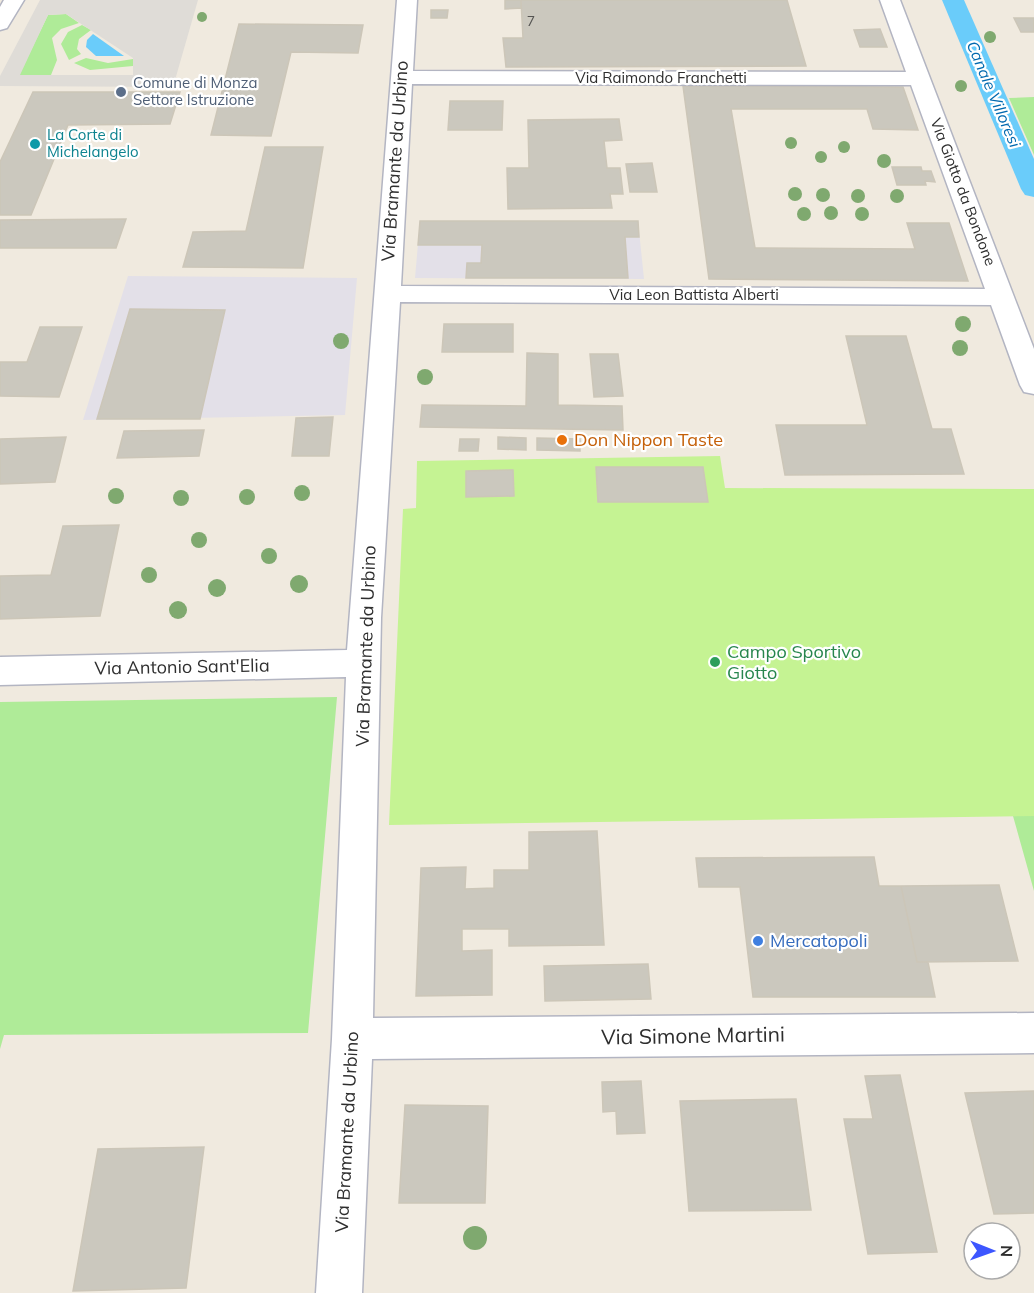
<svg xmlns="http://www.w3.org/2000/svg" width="1034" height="1293" viewBox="0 0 1034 1293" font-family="Mulish,sans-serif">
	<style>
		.industrial { fill: #e3e0e8 }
		.green { fill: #afeb98 }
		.pitch { fill: #c5f393 }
		.plaza { fill: #dfdcd7; fill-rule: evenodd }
		.water { fill: #6accfa }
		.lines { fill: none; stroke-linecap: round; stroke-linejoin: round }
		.canal { fill: #6accfa; fill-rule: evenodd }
		.building { fill: #cbc8be; stroke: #ccc6b8; stroke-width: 1.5 }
		.street-casing { stroke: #b3b5c2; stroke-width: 3 }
		.street { fill: #fff; fill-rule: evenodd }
		.tree { fill: #7fa96f }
		.service-dot { fill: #5c6f8a; stroke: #fff; stroke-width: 2 }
		.culture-dot { fill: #0f9aa8; stroke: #fff; stroke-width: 2 }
		.food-dot { fill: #e8710a; stroke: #fff; stroke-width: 2 }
		.leisure-dot { fill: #2e9e5b; stroke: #fff; stroke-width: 2 }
		.shop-dot { fill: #3f7fe0; stroke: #fff; stroke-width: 2 }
		.labels { text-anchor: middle; stroke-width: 4.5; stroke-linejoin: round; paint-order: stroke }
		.far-number-label { font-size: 14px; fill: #555452 }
		.far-street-label { font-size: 15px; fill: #2e2e2e; stroke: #fff }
		.far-service-label { font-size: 15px; fill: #4e5e75; stroke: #fff; text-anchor: start }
		.far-culture-label { font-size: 15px; fill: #0d838f; stroke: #fff; text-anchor: start }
		.far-water-label { font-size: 16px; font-style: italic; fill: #0169af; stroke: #fff }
		.street-label { font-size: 18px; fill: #2e2e2e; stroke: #fff }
		.food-label { font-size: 18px; fill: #c56008; stroke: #fff; text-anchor: start }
		.leisure-label { font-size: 18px; fill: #27864d; stroke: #fff; text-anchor: start }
		.shop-label { font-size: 18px; fill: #366cbe; stroke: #fff; text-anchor: start }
		.near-street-label { font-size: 21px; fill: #2e2e2e; stroke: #fff }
	</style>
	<rect width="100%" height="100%" fill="#f0eadf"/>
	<path class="industrial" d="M 420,221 L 638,221 L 644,279 L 415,278 Z
		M 128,276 L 357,278 L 345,415 L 83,420 Z"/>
	<path class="green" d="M 66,14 L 79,23 L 61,29 L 52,38 L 57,60 L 51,75 L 19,75 L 48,15 Z
		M 82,25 L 91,30 L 79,39 L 77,49 L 81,54 L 69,60 L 61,44 L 68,32 Z
		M 86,58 L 108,63 L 133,59 L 133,66 L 90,70 L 74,63 Z
		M 1034,97 L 1034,155 L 1009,98 Z
		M 337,697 L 308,1033 L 4,1035 L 0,1049 L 0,702 Z
		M 1013,816 L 1034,816 L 1034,891 Z"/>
	<path class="pitch" d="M 720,456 L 725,488 L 1034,489 L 1034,816 L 389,825 L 403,509 L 416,508 L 417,461 Z"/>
	<path class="plaza" d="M 40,0 L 198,0 L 173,87 L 0,86 L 0,76 ZM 66,14 L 133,58 L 133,75 L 20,75 L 48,15 Z"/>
	<path class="water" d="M 93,34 L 124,56 L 96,56 L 86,47 L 87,40 Z"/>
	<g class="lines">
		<path class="canal" d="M 942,0 L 964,0 L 1034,159 L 1034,197 L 1025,195 L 1021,189 Z"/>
	</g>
	<path class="building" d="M 505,0 L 521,0 L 521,8 L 505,9 Z
		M 521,0 L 787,0 L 806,66 L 506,67 L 503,38 L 523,38 Z
		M 431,10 L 448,10 L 447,18 L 431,18 Z
		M 1014,18 L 1034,18 L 1034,32 L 1021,32 Z
		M 239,24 L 363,25 L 358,53 L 291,52 L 271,136 L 211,135 Z
		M 880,29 L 887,47 L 860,47 L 854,30 Z
		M 683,86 L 903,87 L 918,130 L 873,129 L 867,109 L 731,109 L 755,248 L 915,249 L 907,223 L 949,223 L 968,281 L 709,279 Z
		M 33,92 L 180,92 L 170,124 L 68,125 L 31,215 L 0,215 L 0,162 Z
		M 450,101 L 503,101 L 502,130 L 448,130 Z
		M 619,119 L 622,140 L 604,141 L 607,168 L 620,168 L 623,194 L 610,194 L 612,208 L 508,209 L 507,168 L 529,168 L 528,120 Z
		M 265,147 L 323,147 L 303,268 L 183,267 L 193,232 L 246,231 Z
		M 652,163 L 657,192 L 630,192 L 626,164 Z
		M 892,167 L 921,167 L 922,171 L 931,171 L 935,182 L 925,181 L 926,185 L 897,185 Z
		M 126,219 L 116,248 L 0,248 L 0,220 Z
		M 420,221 L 638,221 L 639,237 L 625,237 L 628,278 L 466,278 L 467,263 L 481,263 L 482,245 L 418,245 Z
		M 130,309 L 225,310 L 200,419 L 97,419 Z
		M 444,324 L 513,324 L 513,352 L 442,352 Z
		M 40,327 L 82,327 L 59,397 L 0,396 L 0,362 L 27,362 Z
		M 846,336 L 906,336 L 932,429 L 951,429 L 964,474 L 785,475 L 776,425 L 867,425 Z
		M 527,353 L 558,354 L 558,405 L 622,406 L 623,430 L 420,427 L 422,405 L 526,406 Z
		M 590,354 L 618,354 L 623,396 L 594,397 Z
		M 333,417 L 329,456 L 292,456 L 296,418 Z
		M 204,430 L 199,456 L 117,458 L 124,431 Z
		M 66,437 L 55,482 L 0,484 L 0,439 Z
		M 498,437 L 526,438 L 526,450 L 498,449 Z
		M 537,438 L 580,439 L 580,451 L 537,450 Z
		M 460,439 L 479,439 L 478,451 L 459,451 Z
		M 596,467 L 703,467 L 708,502 L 598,502 Z
		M 513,470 L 514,496 L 466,497 L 466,471 Z
		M 119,525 L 100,616 L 0,619 L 0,576 L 51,575 L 63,526 Z
		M 597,831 L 604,945 L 509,946 L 509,929 L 462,929 L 462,951 L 492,950 L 492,995 L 416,996 L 421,868 L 466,867 L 465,889 L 494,888 L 494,870 L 529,870 L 529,832 Z
		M 874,857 L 879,886 L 901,886 L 917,962 L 928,962 L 935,997 L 753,997 L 740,887 L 699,887 L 696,858 Z
		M 999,885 L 1018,961 L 917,962 L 901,886 Z
		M 648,964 L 651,999 L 545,1001 L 544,966 Z
		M 900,1075 L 937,1252 L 868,1254 L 844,1119 L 873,1119 L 865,1076 Z
		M 641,1081 L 645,1133 L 617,1134 L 616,1111 L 603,1112 L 602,1082 Z
		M 1034,1091 L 1034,1213 L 994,1214 L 965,1093 Z
		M 796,1099 L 811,1210 L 689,1211 L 680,1101 Z
		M 405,1105 L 488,1106 L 485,1203 L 399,1203 Z
		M 204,1147 L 186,1288 L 73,1291 L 98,1149 Z"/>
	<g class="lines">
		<defs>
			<path id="street" d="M 4,0 L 24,0 L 7,28 L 0,30 L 0,7 Z
				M 397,0 L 417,0 L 413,71 L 906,72 L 880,0 L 900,0 L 1034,349 L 1034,394 L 1024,392 L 1020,385 L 991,305 L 400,302 L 381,618 L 373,1018 L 1034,1013 L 1034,1053 L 372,1059 L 362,1293 L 316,1293 L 332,1039 L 346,677 L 0,685 L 0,657 L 347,650 ZM 412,84 L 911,85 L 985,289 L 401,286 Z"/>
		</defs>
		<use href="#street" class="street-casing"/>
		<use href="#street" class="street"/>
	</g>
	<g class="tree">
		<circle cx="202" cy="17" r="5"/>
		<circle cx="990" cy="37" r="6"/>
		<circle cx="961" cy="86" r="6"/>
		<circle cx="791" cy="143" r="6"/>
		<circle cx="844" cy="147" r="6"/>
		<circle cx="821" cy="157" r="6"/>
		<circle cx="884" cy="161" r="7"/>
		<circle cx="795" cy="194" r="7"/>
		<circle cx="823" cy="195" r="7"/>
		<circle cx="858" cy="196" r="7"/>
		<circle cx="897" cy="196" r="7"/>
		<circle cx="831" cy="213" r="7"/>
		<circle cx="804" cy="214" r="7"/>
		<circle cx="862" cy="214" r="7"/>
		<circle cx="963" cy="324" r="8"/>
		<circle cx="341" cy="341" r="8"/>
		<circle cx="960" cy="348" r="8"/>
		<circle cx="425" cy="377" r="8"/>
		<circle cx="302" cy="493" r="8"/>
		<circle cx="116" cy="496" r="8"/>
		<circle cx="247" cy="497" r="8"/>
		<circle cx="181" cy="498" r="8"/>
		<circle cx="199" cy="540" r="8"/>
		<circle cx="269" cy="556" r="8"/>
		<circle cx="149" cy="575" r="8"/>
		<circle cx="299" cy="584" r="9"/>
		<circle cx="217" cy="588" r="9"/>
		<circle cx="178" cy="610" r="9"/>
		<circle cx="475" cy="1238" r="12"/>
	</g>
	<circle class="service-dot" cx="121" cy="92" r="6"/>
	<circle class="culture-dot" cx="35" cy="144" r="6"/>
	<circle class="food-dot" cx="562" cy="440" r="6"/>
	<circle class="leisure-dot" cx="715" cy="662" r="6"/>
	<circle class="shop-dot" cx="758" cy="941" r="6"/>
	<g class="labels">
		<g class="far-number-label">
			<text x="531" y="26">7</text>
		</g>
		<g class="far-street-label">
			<text x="661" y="83">Via Raimondo Franchetti</text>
			<text transform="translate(963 192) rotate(69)" y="5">Via Giotto da Bondone</text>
			<text x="694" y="300">Via Leon Battista Alberti</text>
		</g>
		<g class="far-service-label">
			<text x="133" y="88">Comune di Monza<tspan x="133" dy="17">Settore Istruzione</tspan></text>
		</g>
		<g class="far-culture-label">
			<text x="47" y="140">La Corte di<tspan x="47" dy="17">Michelangelo</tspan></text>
		</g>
		<g class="far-water-label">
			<text transform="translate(994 94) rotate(67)" y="6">Canale Villoresi</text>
		</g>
		<g class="street-label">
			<text transform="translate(395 161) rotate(-86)" y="6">Via Bramante da Urbino</text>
			<text transform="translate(366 646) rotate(-88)" y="6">Via Bramante da Urbino</text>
			<text transform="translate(182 667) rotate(-1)" y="6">Via Antonio Sant'Elia</text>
			<text transform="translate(347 1132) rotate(-87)" y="6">Via Bramante da Urbino</text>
		</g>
		<g class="food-label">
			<text x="574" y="446">Don Nippon Taste</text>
		</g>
		<g class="leisure-label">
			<text x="727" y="658">Campo Sportivo<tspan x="727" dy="21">Giotto</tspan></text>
		</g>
		<g class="shop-label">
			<text x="770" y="947">Mercatopoli</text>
		</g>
		<g class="near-street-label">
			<text transform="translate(693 1036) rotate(-1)" y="7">Via Simone Martini</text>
		</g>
	</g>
	<g transform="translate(992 1251) rotate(91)"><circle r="28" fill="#ffffff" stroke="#ababab" stroke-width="1.5"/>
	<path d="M0-4.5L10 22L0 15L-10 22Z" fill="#3d56ff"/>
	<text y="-9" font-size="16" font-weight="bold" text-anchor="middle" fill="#2e2e2e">N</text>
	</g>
</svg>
